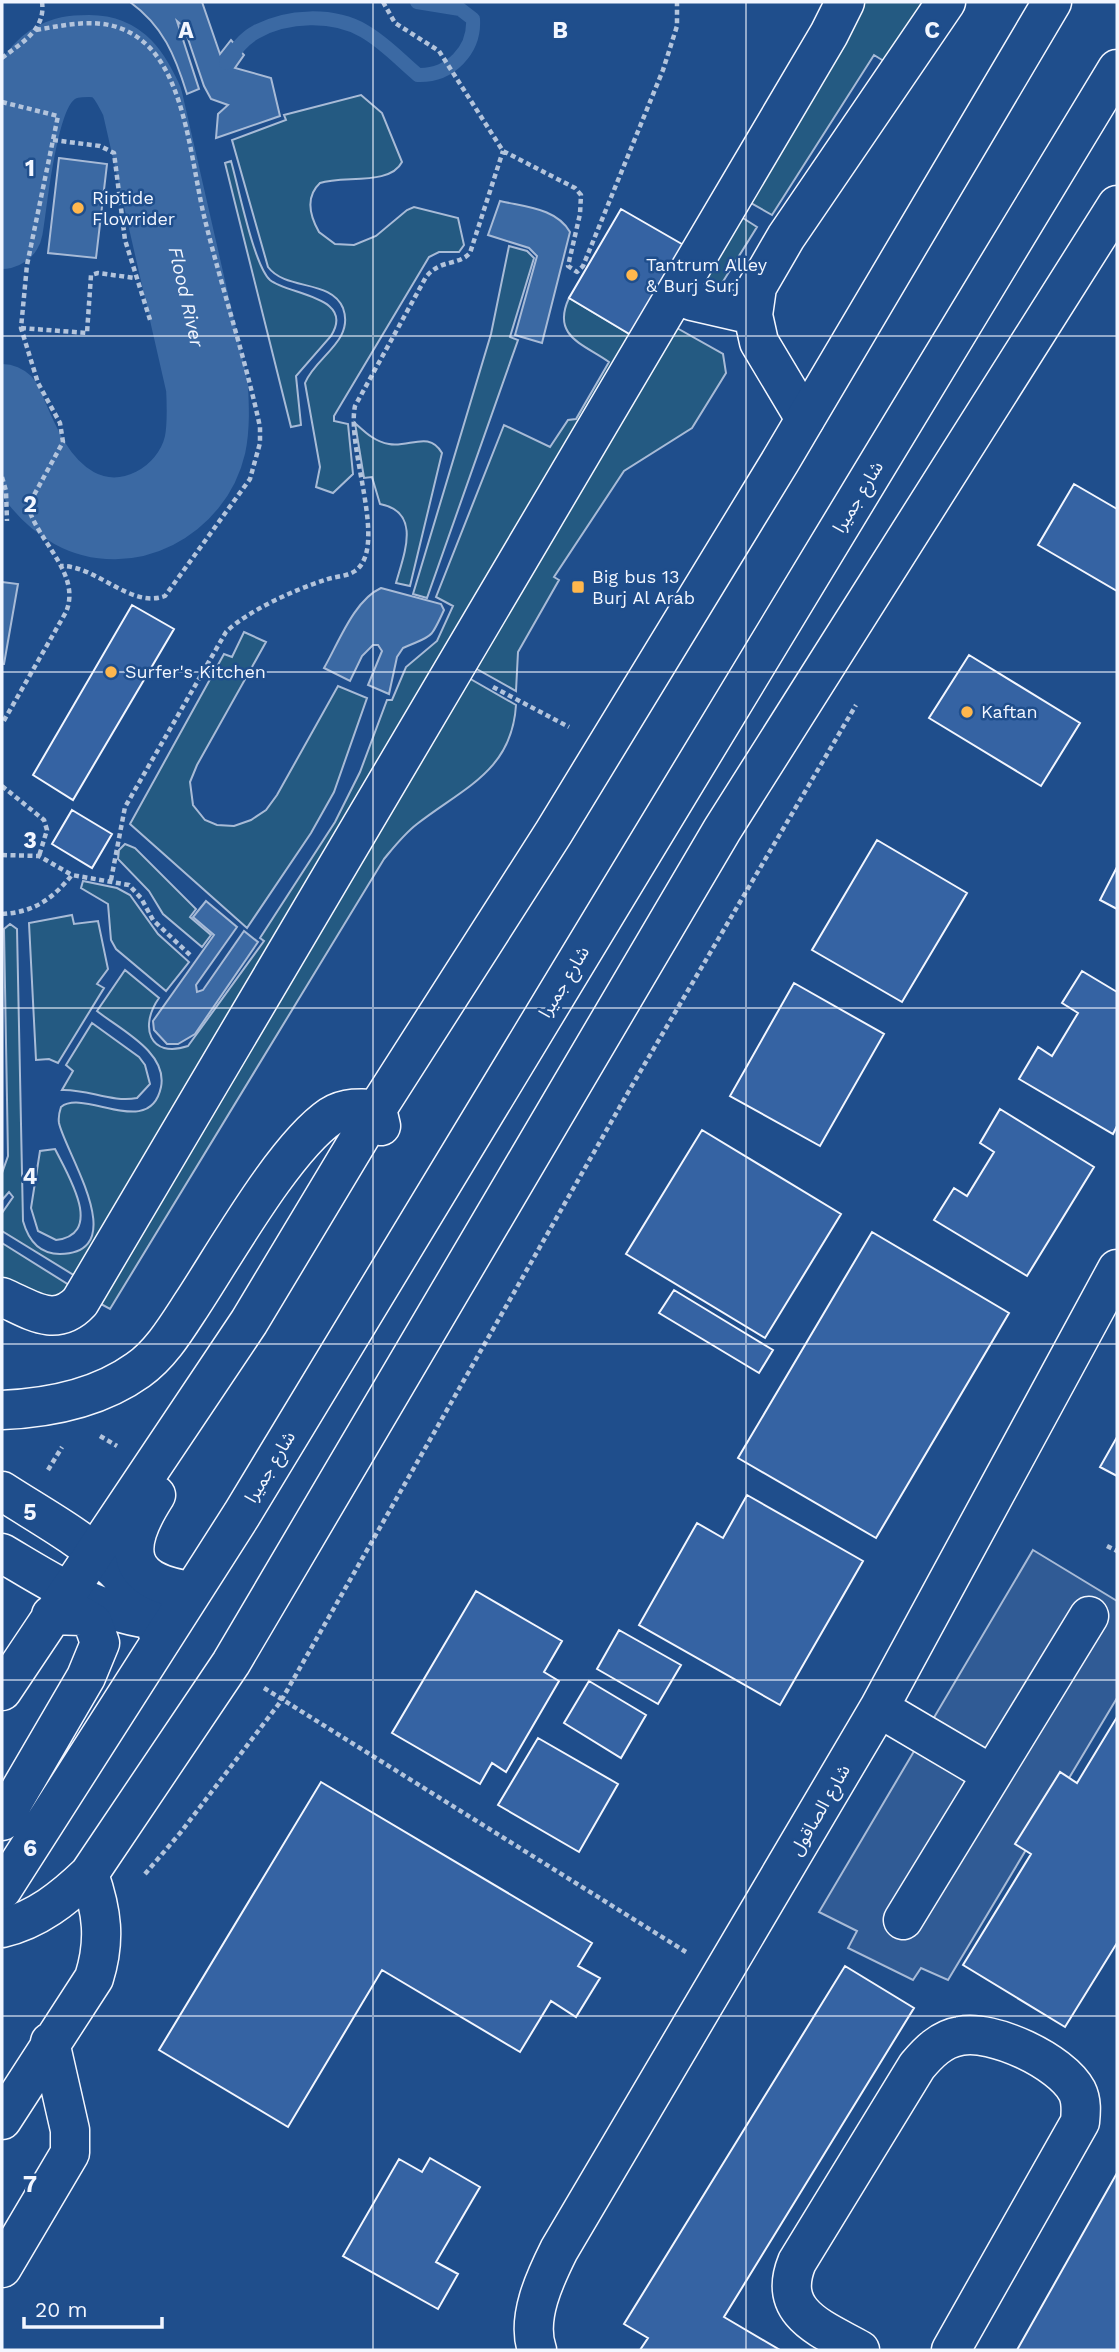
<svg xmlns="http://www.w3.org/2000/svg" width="1119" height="2352" viewBox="0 0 1119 2352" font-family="'Work Sans','Noto Sans Arabic',sans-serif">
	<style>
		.green { fill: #245a82; stroke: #a8bbd7; stroke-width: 2 }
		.parking { fill: #305b95; stroke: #a8bbd7; stroke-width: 2 }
		.water { fill: #3b69a3; stroke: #a8bbd7; stroke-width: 2 }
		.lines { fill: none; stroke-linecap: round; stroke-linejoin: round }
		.stream { stroke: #3b69a3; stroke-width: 14 }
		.river { stroke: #3b69a3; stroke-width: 82 }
		.building { fill: #3563a3; stroke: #f2f6ff; stroke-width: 2 }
		.minor-casing { stroke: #f2f6ff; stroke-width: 41 }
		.major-casing { stroke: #f2f6ff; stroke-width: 41 }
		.path { stroke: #b3c4dc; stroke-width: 4.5; stroke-dasharray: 5 3.5; stroke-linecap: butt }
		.minor { stroke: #1f4e8c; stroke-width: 38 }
		.major { stroke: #1f4e8c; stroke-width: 38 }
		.grid { fill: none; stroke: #f2f6ff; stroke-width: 2; stroke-opacity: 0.55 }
		.poi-dot { fill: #ffb74d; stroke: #1f4e8c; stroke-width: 2.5 }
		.labels { text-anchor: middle; stroke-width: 5; stroke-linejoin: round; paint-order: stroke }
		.poi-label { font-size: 18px; fill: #f2f6ff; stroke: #1f4e8c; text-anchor: start }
		.street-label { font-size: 18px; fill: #f2f6ff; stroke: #1f4e8c }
		.water-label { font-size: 19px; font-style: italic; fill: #f2f6ff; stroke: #1f4e8c }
		.grid-label { font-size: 23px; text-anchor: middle; font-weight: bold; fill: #f2f6ff; stroke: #1f4e8c; stroke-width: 5; stroke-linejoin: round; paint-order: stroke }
	</style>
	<rect width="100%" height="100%" fill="#1f4e8c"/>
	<path class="green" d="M 855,2 L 927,2 L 887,63 L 874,55 L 772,215 L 744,199 Z
		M 361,95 L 382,113 L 402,162 C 390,186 343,175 320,183 C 305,197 310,216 319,232 L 335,244 L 354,245 L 376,236 L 407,210 L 414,207 L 458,218 L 464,245 L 459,252 L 439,252 L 429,257 L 334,416 L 334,421 L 348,424 L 353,474 L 333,493 L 316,487 L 320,467 L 305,383 C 315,357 355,341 343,308 C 331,279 286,291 268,267 L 232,140 L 286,120 L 284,115 Z
		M 231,161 C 238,185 254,266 270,280 C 288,295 356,296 331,336 L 296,376 L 301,425 L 291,427 L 225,163 Z
		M 735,213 L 757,227 L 719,288 L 697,275 Z
		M 509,246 L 527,251 L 534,258 L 510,337 L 518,340 L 427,598 L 413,594 L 491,334 Z
		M 569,298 L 641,341 L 85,1282 L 2,1231 L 2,1213 L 13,1197 L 9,1192 L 2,1200 L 2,1173 L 8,1156 L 4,929 L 10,924 L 17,929 L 23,1221 C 28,1239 39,1254 60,1254 C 133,1253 65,1152 59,1123 C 58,1117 59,1113 61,1107 C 84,1088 150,1140 161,1087 C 168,1052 119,1029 97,1011 L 125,970 L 159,998 C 139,1026 149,1059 188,1046 L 264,941 L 260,938 L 335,822 L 360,772 L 387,700 L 392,700 L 406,667 L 437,641 L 453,606 L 436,597 L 504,425 L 550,447 L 568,420 L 576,419 L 609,362 C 584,344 551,337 569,298 Z
		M 668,323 L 723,354 L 726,373 L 692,428 L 624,471 L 554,577 L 559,580 L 518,652 L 516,691 L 466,663 Z
		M 355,423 C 365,432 375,442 389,444 C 409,448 429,430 442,453 L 410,586 L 396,583 C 404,554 422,512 380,504 L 372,477 L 364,478 Z
		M 244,632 L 266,642 L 197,765 L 190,782 L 193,805 L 205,820 L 217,825 L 234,826 L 251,820 L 266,810 L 277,795 L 338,686 L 367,698 L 334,792 L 311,833 L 247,928 L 130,824 L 224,654 L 232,657 Z
		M 460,673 L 516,705 C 512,771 463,788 417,824 C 404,834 394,847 384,859 L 110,1309 L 90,1298 Z
		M 125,844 L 135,848 L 196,909 L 190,917 L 211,935 L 202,947 L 163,914 L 149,891 L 118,859 L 119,850 Z
		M 83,881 L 117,888 L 130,895 L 158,934 L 189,962 L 166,991 L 116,949 L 111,940 L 108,904 L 81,888 Z
		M 72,915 L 74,924 L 98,921 L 108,969 L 97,984 L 104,988 L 58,1063 L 49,1059 L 36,1060 L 29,923 Z
		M 92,1023 L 139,1057 L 145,1065 L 150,1084 L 137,1098 C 112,1103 88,1089 62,1090 L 73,1071 L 66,1065 Z
		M 55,1149 C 68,1175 105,1234 56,1240 L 38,1231 L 31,1208 L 40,1151 Z
		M 2,1243 L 77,1290 L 64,1304 L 2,1281 Z"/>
	<path class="parking" d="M 1033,1550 L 1117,1601 L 1117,1698 L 948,1980 L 921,1968 L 913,1980 L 848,1948 L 857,1931 L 819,1912 Z"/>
	<path class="water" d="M 130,2 L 202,2 L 220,54 L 231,40 L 244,55 L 235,68 L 271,78 L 280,116 L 216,138 L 218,114 L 228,105 L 211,99 L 204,86 L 184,27 L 177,21 L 199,89 L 187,94 C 175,55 163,26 130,2 Z
		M 59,158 L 107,164 L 96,258 L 48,253 Z
		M 500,201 C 525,207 556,208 570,232 L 542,343 L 515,335 L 537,256 L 529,248 L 488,235 Z
		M 2,582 L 18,584 L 4,664 L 2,664 Z
		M 381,588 L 441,604 L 444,610 C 430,641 432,635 403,648 L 397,657 L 389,694 L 368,685 L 382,651 L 378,645 L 373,645 L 362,656 L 350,681 L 324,668 C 338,644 354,600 381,588 Z
		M 206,901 L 237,927 L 196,985 L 197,992 L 203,990 L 244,931 L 258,942 L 195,1034 L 178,1044 L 167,1044 L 154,1030 L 153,1021 L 214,935 L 193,917 Z"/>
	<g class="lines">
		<path class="stream" d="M 226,63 C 234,52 243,39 256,32 C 287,15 333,13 364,31 C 385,43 400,60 418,75 C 450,76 475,50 473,19 L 460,9 L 417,2"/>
		<path class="river" id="s1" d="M 2,228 C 9,186 15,90 52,65 C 64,57 75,56 89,56 C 120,56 130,77 142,101 L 207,386 C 208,406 209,426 205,445 C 192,501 127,537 74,508 C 35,486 18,444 2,405"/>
	</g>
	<path class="building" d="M 621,209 L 694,251 L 641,341 L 569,298 Z
		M 1074,484 L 1117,509 L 1117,591 L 1038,545 Z
		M 132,605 L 174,629 L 73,800 L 33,775 Z
		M 969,655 L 1080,723 L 1041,786 L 929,718 Z
		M 72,810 L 112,834 L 92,868 L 52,844 Z
		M 877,840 L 967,893 L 902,1002 L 812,950 Z
		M 1117,867 L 1117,909 L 1100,900 Z
		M 1082,971 L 1117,992 L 1117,1126 L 1113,1134 L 1019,1079 L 1038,1047 L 1052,1056 L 1078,1013 L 1062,1003 Z
		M 794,983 L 884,1034 L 820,1146 L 730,1096 Z
		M 1000,1109 L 1094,1167 L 1027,1276 L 934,1220 L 954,1188 L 967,1196 L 994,1152 L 980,1143 Z
		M 702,1130 L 841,1214 L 765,1338 L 626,1254 Z
		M 872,1232 L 1009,1313 L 876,1538 L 738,1458 Z
		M 674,1290 L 773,1350 L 759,1373 L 659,1313 Z
		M 1117,1437 L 1117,1476 L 1100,1467 Z
		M 747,1495 L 863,1561 L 780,1705 L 639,1625 L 697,1523 L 723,1538 Z
		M 476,1591 L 562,1641 L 544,1672 L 559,1681 L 506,1772 L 492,1763 L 480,1784 L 392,1733 Z
		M 619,1630 L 681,1665 L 658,1704 L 597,1669 Z
		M 589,1681 L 646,1715 L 621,1758 L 564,1723 Z
		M 1117,1717 L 1117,1943 L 1065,2027 L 963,1965 L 1031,1854 L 1015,1844 L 1060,1772 L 1077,1783 Z
		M 538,1738 L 618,1784 L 579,1852 L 498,1805 Z
		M 321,1782 L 592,1943 L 578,1966 L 600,1978 L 576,2017 L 551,2001 L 520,2052 L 382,1970 L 288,2127 L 159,2050 Z
		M 845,1966 L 914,2008 L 724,2317 L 780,2350 L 640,2350 L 648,2338 L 624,2324 Z
		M 430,2158 L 480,2187 L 436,2262 L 458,2274 L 438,2309 L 343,2256 L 399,2159 L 422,2172 Z
		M 1117,2173 L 1117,2350 L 1017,2350 Z"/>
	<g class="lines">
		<defs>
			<path id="minor" d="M 692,301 L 753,315
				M 805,419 L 759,342 L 753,315 L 757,287 L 786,237 L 946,2
				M 2,1297 C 30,1309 55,1329 80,1302 L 829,34 L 845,2
				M 2,1491 C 67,1533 132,1563 161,1640
				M 2,1553 C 56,1585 106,1619 171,1621
				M 879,1708 L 991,1774
				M 903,1920 L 1089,1616
				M 2,1928 C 37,1920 64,1898 89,1874 L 231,1663 L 722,830 L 1117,205
				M 2,2120 L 94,1978 C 106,1940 102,1911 89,1874
				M 2,2268 L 70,2153 L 70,2130 L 50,2042
				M 537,2350 C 526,2318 545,2278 559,2250 L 879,1708 L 1117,1269
				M 860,2350 C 823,2329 776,2314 797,2262 L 917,2066 C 928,2053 941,2039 960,2036 C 992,2029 1061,2061 1077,2091 C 1082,2101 1081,2112 1080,2122 L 951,2350"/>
			<path id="major" d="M 2,1410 C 49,1408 99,1398 138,1370 C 161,1354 177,1327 192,1304 C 225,1254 284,1148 331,1116 C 346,1107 361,1108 377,1109 L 381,1126
				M 156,1495 C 122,1548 124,1582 192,1591
				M 2,1691 L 249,1322 L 377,1109 L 554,832 L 781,460 L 1052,2
				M 2,1821 L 86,1677 L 100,1643 L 93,1623 L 82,1616 L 51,1615
				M 2,1890 L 242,1514 L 1117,69"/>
		</defs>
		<use href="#minor" class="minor-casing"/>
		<use href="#major" class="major-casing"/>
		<path class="path" d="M 383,2 L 395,23 L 439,51 L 503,151 L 575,188 L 581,195 L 580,214 L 568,266 L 577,272 L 583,266 L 663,70 L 677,26 L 677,2
			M 36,30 C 76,23 114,14 147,45 C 187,83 192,169 205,220 C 222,289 245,357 260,427 L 260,443 L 250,479 L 165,596 C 130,609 97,565 60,566
			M 2,58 C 21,43 46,30 42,2
			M 2,102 L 58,116 L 27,265 L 21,328 L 38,383 L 60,423 L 63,442 L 28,506 C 37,541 82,574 66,612 L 2,724
			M 53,140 L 100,146 L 114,153 L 125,240 L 151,323
			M 21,328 L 87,333 L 91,275 L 98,273 L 135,278
			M 2,477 L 6,491 L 7,521
			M 493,687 L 569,727
			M 2,786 L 44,820 L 47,830 L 39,856
			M 2,855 L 39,856 L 72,875
			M 111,880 L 125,807 L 226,632 C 247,611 296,589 325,580 C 335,576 346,577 355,571 C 389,547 346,449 355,406 L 426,277 C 440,259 458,266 470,253 L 503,151
			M 2,914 C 35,912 52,899 72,875 L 129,885 L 141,898 L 153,920 L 190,955
			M 100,1436 L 117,1446
			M 48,1470 L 62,1447
			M 1107,1546 L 1117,1551
			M 264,1688 L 686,1952
			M 145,1874 L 181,1832 L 281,1701 L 630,1089 L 856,705"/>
		<use href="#minor" class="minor"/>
		<use href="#major" class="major"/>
	</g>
	<path class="grid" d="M 373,2 L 373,2350M 746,2 L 746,2350M 2,336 L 1117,336M 2,672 L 1117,672M 2,1008 L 1117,1008M 2,1344 L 1117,1344M 2,1680 L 1117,1680M 2,2016 L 1117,2016"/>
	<g class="poi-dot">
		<circle cx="78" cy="208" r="7"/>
		<circle cx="632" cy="275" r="7"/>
		<rect x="571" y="580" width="14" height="14" rx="3.5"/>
		<circle cx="111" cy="672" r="7"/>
		<circle cx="967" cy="712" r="7"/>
	</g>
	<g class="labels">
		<g class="poi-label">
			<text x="92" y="204">Riptide<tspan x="92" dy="21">Flowrider</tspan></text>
			<text x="646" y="271">Tantrum Alley<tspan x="646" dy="21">&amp; Burj Surj</tspan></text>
			<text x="592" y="583">Big bus 13<tspan x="592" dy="21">Burj Al Arab</tspan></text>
			<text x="125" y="678">Surfer's Kitchen</text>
			<text x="981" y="718">Kaftan</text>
		</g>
		<g class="street-label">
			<text transform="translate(858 497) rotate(-59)" y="6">شارع جميرا</text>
			<text transform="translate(564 982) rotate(-59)" y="6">شارع جميرا</text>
			<text transform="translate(270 1467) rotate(-59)" y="6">شارع جميرا</text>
			<text transform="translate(820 1810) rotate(-60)" y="6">شارع الصاقول</text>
		</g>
		<g class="water-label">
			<text dy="7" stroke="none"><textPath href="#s1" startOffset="488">Flood River</textPath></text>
		</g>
	</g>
	<g class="grid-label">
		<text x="186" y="38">A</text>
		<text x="560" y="38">B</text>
		<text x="932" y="38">C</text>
		<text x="30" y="176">1</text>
		<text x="30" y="512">2</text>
		<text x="30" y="848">3</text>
		<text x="30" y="1184">4</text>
		<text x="30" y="1520">5</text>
		<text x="30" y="1856">6</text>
		<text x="30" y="2192">7</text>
	</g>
	<rect width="1119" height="2352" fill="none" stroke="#f2f6ff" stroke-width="7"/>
	<path d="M24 2317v10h138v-10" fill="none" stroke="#f2f6ff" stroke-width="3.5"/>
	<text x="35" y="2317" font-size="21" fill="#f2f6ff" stroke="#1f4e8c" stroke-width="5" paint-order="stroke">20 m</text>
</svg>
